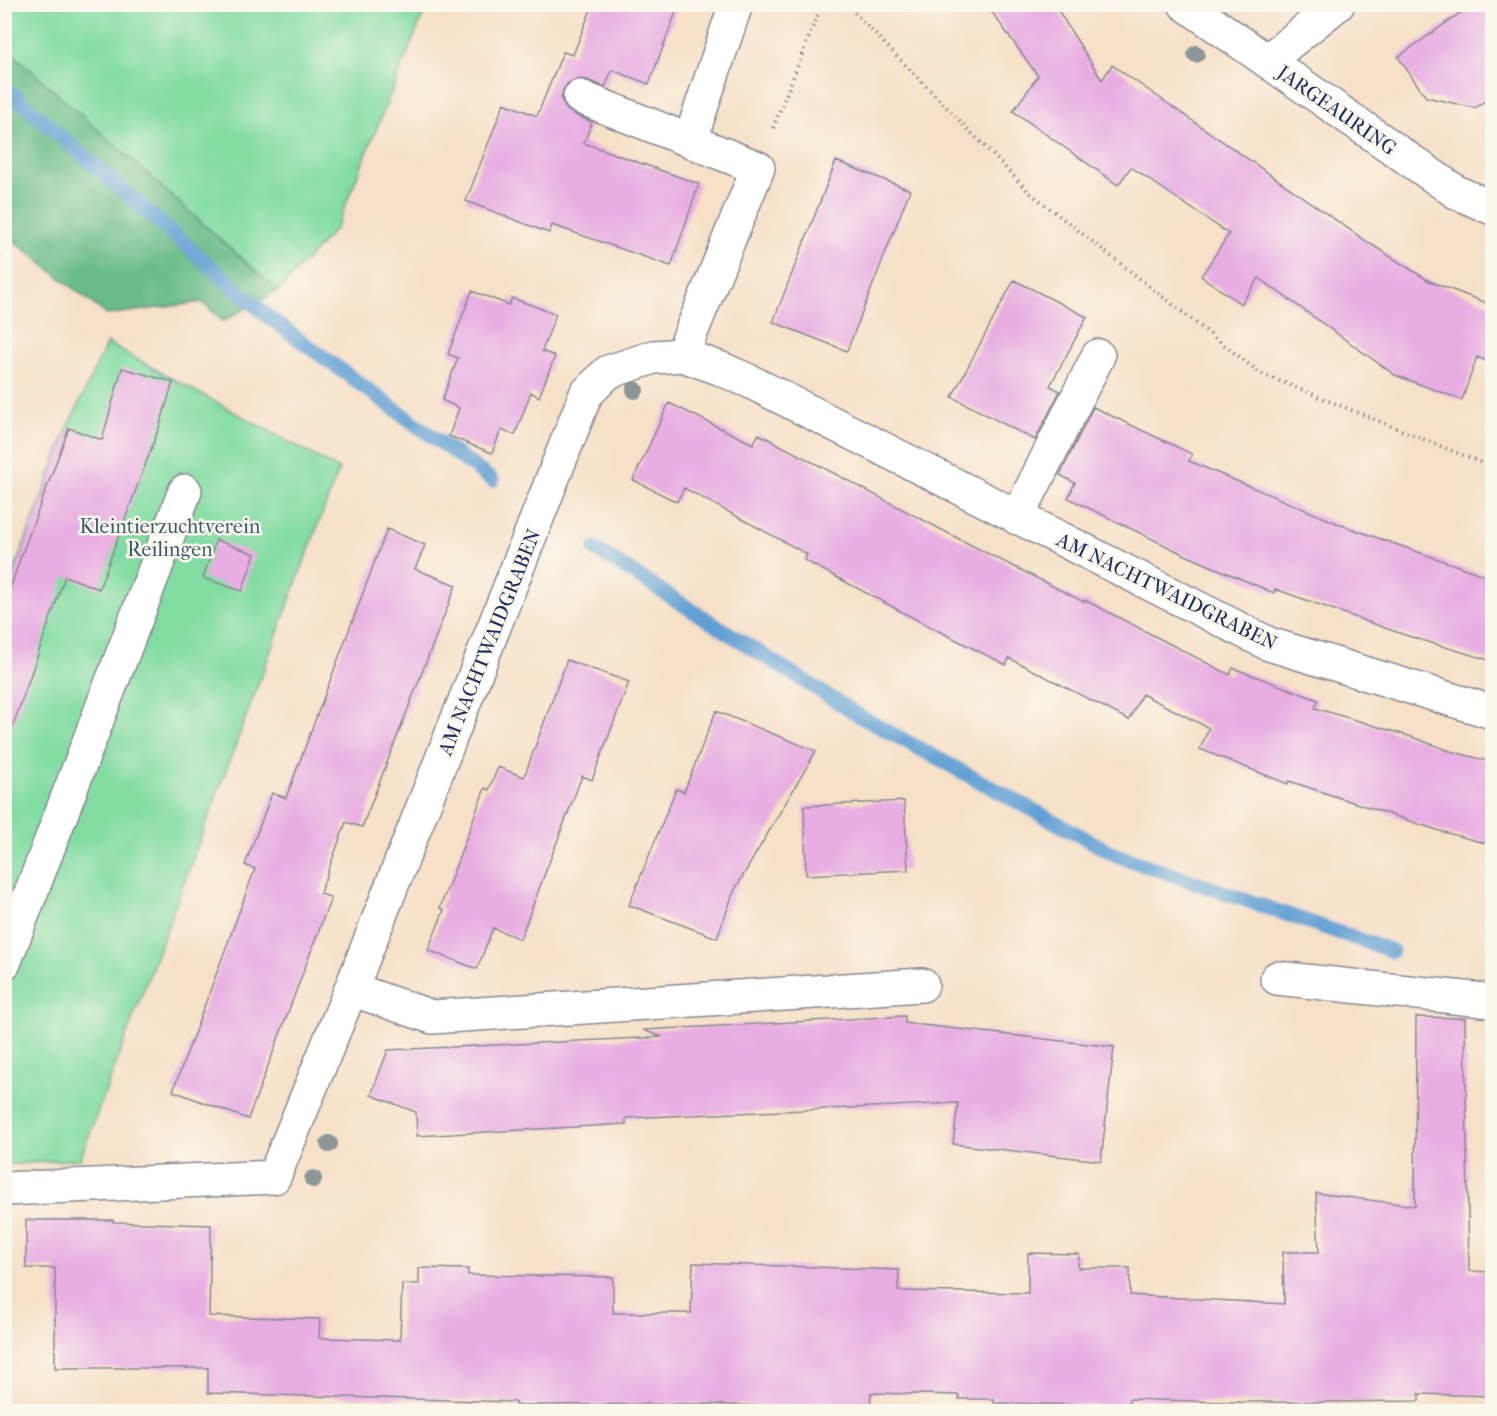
<svg xmlns="http://www.w3.org/2000/svg" width="1497" height="1416" viewBox="0 0 1497 1416" font-family="'IM FELL French Canon',serif">
	<style>
		.green { fill: #82dca2; stroke: #4e8680; stroke-width: 1.5 }
		.forest { fill: #69bc88; stroke: #427673; stroke-width: 1.5 }
		.lines { fill: none; stroke-linecap: round; stroke-linejoin: round }
		.stream { stroke: #619fd3; stroke-width: 15 }
		.building { fill: #e8ade2 }
		.minor-casing { stroke: #888892; stroke-width: 36 }
		.path { stroke: #888892; stroke-width: 4; stroke-dasharray: 1.5 4.5; stroke-linecap: butt }
		.minor { stroke: #fff; stroke-width: 33 }
		.tree { fill: #8c9697 }
		.labels { text-anchor: middle; stroke-width: 5; stroke-linejoin: round; paint-order: stroke }
		.street-label { font-size: 20px; fill: #1b2f5e; stroke: #fbf7ec }
		.park-label { font-size: 20px; fill: #355a6f; stroke: #fbf7ec }
	</style>
	<rect width="100%" height="100%" fill="#fbf7ec"/>
	<filter id="ink" filterUnits="userSpaceOnUse"><feTurbulence type="fractalNoise" baseFrequency=".0167" numOctaves="2"/><feDisplacementMap in="SourceGraphic" scale="12" xChannelSelector="R" yChannelSelector="G"/><feConvolveMatrix kernelMatrix="1 2 1 2 8 2 1 2 1" color-interpolation-filters="sRGB"/></filter>
	<filter id="wash" filterUnits="userSpaceOnUse"><feTurbulence type="fractalNoise" baseFrequency=".008" numOctaves="4" result="noise"/><feDisplacementMap in="SourceGraphic" scale="24" xChannelSelector="R" yChannelSelector="G"/><feGaussianBlur stdDeviation="1.35" result="paint"/><feColorMatrix in="noise" values="0 0 0 0 0 0 0 0 0 0 0 0 0 0 0 0 0 1.4 0 .05"/><feComposite in="paint" operator="in"/></filter>
	<g filter="url(#wash)">
		<rect width="100%" height="100%" fill="#f6e0c7"/>
		<path class="green" d="M 5,5 L 427,5 L 336,228 L 278,291 L 5,47 Z
			M 107,343 L 339,469 L 80,1159 L 5,1165 L 4,598 L 68,427 Z"/>
		<path class="forest" d="M 4,47 L 5,47 L 278,291 L 223,321 L 202,302 L 107,315 L 5,234 Z"/>
		<g class="lines">
			<path class="stream" d="M 4,87 L 271,319 L 492,480
				M 595,549 L 863,718 L 1116,855 L 1392,951"/>
		</g>
		<g id="blocks">
			<path class="building" d="M 593,4 L 679,4 L 649,84 L 612,70 L 605,87 L 587,80 L 577,79 L 568,83 L 563,90 L 561,99 L 566,109 L 573,114 L 592,122 L 584,143 L 699,184 L 671,266 L 552,225 L 549,233 L 466,201 L 504,103 L 537,116 L 563,52 L 573,55 Z
				M 986,4 L 1054,4 L 1102,80 L 1112,65 L 1369,243 L 1429,281 L 1492,305 L 1492,363 L 1477,357 L 1462,400 L 1395,375 L 1259,278 L 1241,304 L 1201,276 L 1229,234 L 1131,167 L 1118,185 L 1013,111 L 1038,76 Z
				M 1473,4 L 1492,4 L 1492,96 L 1475,108 L 1426,97 L 1398,57 Z
				M 836,161 L 910,190 L 847,351 L 773,322 Z
				M 1014,280 L 1087,317 L 1050,386 L 1060,391 L 1035,440 L 952,397 Z
				M 472,291 L 509,305 L 512,298 L 556,314 L 542,351 L 555,356 L 539,397 L 531,392 L 515,435 L 501,430 L 492,453 L 449,436 L 459,408 L 442,400 L 458,358 L 448,354 Z
				M 122,368 L 173,382 L 160,425 L 99,589 L 65,576 L 11,732 L 4,731 L 4,607 L 20,559 L 69,428 L 102,440 Z
				M 669,403 L 753,444 L 759,434 L 963,541 L 1084,602 L 1085,600 L 1230,675 L 1233,668 L 1318,700 L 1315,708 L 1412,737 L 1450,751 L 1492,762 L 1492,845 L 1440,831 L 1289,781 L 1288,784 L 1200,749 L 1209,728 L 1142,694 L 1129,720 L 1009,658 L 1006,665 L 921,622 L 804,560 L 807,554 L 684,488 L 677,502 L 633,480 Z
				M 1093,407 L 1192,454 L 1189,461 L 1344,526 L 1492,578 L 1492,661 L 1405,635 L 1275,589 L 1274,593 L 1183,554 L 1068,498 L 1075,483 L 1060,475 Z
				M 387,529 L 425,545 L 415,569 L 456,585 L 362,827 L 346,822 L 320,893 L 331,898 L 248,1119 L 173,1091 L 255,869 L 245,865 L 272,793 L 286,798 Z
				M 216,540 L 255,554 L 242,591 L 203,578 Z
				M 567,660 L 629,682 L 592,780 L 582,776 L 520,939 L 493,928 L 477,969 L 428,950 L 444,910 L 440,908 L 485,788 L 489,790 L 498,767 L 524,777 Z
				M 716,711 L 816,751 L 734,891 L 717,938 L 629,905 L 676,789 L 684,792 Z
				M 904,801 L 908,870 L 806,875 L 804,806 Z
				M 905,1016 L 905,1023 L 1114,1047 L 1101,1161 L 953,1144 L 958,1103 L 626,1118 L 626,1124 L 417,1136 L 416,1112 L 371,1095 L 388,1050 L 662,1037 L 643,1030 Z
				M 1416,1017 L 1465,1018 L 1469,1271 L 1492,1272 L 1492,1396 L 1419,1394 L 1419,1401 L 1320,1402 L 1223,1402 L 1129,1399 L 1129,1406 L 994,1403 L 994,1399 L 959,1399 L 959,1395 L 871,1393 L 870,1410 L 706,1404 L 515,1405 L 515,1402 L 208,1393 L 208,1368 L 55,1368 L 55,1268 L 26,1268 L 26,1220 L 113,1220 L 113,1222 L 211,1225 L 209,1316 L 320,1319 L 319,1338 L 400,1340 L 402,1284 L 419,1284 L 419,1268 L 468,1269 L 468,1275 L 613,1277 L 613,1313 L 691,1313 L 693,1263 L 899,1270 L 898,1291 L 1028,1293 L 1028,1253 L 1079,1254 L 1078,1268 L 1130,1268 L 1130,1295 L 1284,1304 L 1283,1252 L 1319,1252 L 1316,1193 L 1415,1206 Z"/>
		</g>
	</g>
	<g filter="url(#ink)">
		<use href="#blocks" fill-opacity="0" stroke="#888892" stroke-width="1.5"/>
		<g class="lines">
			<defs>
				<path id="minor" d="M 1185,4 L 1456,192 L 1492,208
					M 1267,61 L 1338,4
					M 580,97 L 758,168 L 682,355
					M 690,141 L 736,4
					M 1017,518 L 1098,356
					M 4,963 L 185,491
					M 1277,978 L 1492,1001
					M 351,989 L 432,1017 L 922,985
					M 4,1189 L 274,1177 L 351,989 L 586,394 L 608,372 L 654,357 L 682,355 L 719,368 L 749,381 L 1269,644 L 1492,712"/>
			</defs>
			<use href="#minor" class="minor-casing"/>
			<path class="path" d="M 846,4 L 1029,192 L 1260,373 L 1492,467
				M 773,128 L 822,4"/>
			<use href="#minor" class="minor"/>
		</g>
		<g class="tree">
			<circle cx="1196" cy="54" r="9"/>
			<circle cx="635" cy="390" r="9"/>
			<circle cx="329" cy="1144" r="9"/>
			<circle cx="313" cy="1179" r="9"/>
		</g>
	</g>
	<g class="labels">
		<g class="street-label">
			<text transform="translate(1337 110) rotate(35)" y="7">JARGEAURING</text>
			<text transform="translate(1167 591) rotate(26)" y="7">AM NACHTWAIDGRABEN</text>
			<text transform="translate(489 642) rotate(-68)" y="7">AM NACHTWAIDGRABEN</text>
		</g>
		<g class="park-label">
			<text x="170" y="533">Kleintierzuchtverein<tspan x="170" dy="23">Reilingen</tspan></text>
		</g>
	</g>
	<rect width="1497" height="1416" fill="none" stroke="#fbf7ec" stroke-width="24"/>
</svg>
